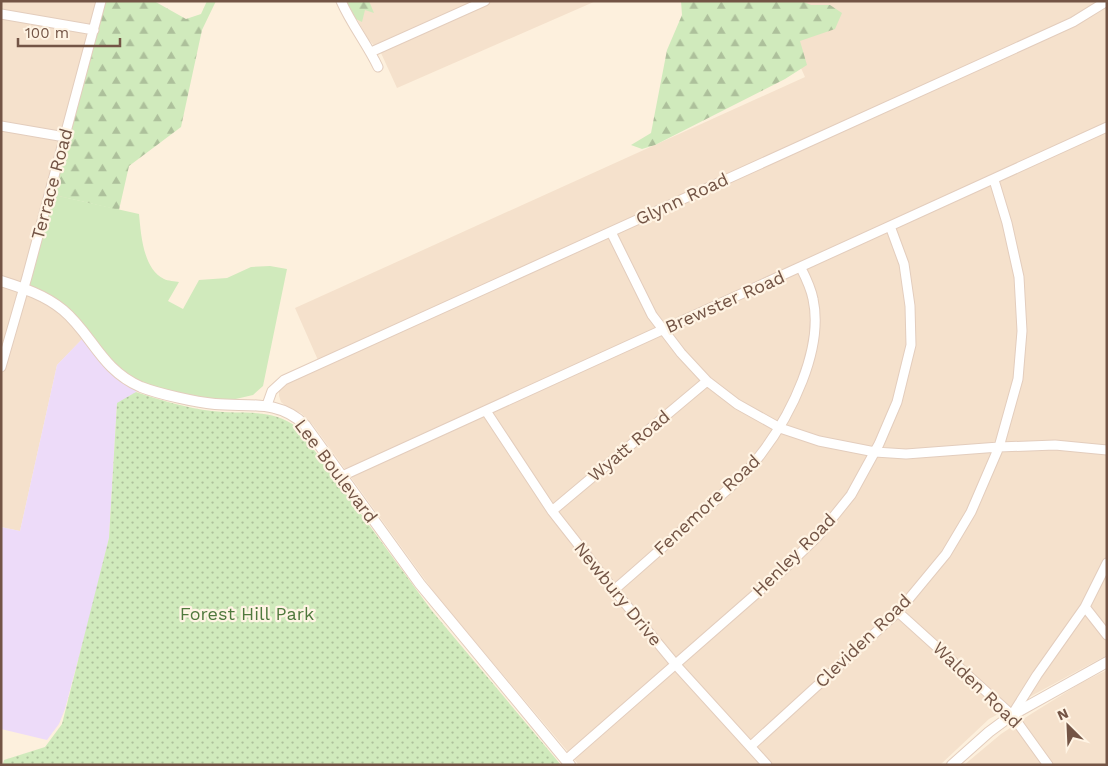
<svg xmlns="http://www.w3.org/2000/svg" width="1108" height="766" viewBox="0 0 1108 766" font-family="'Work Sans',sans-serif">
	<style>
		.residential { fill: #f5e1cc }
		.education { fill: #eddbf9 }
		.green { fill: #d0eabc }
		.forest { fill: url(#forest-firs) }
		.park { fill: url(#park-dots) }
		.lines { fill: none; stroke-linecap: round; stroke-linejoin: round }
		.minor-casing { stroke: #e3cdbd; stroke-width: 11 }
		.tertiary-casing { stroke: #e3cdbd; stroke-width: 12 }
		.minor { stroke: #fff; stroke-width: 9 }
		.tertiary { stroke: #fff; stroke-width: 10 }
		.labels { text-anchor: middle; stroke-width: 4.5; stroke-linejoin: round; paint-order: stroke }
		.street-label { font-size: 18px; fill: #735445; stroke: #fff4e4 }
		.park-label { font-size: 18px; fill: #50793d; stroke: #fff4e4 }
	</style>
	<defs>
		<pattern id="forest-firs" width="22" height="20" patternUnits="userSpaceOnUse" patternTransform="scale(1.25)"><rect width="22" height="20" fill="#d0eabc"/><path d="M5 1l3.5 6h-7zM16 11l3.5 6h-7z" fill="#adc09b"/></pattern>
		<pattern id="park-dots" width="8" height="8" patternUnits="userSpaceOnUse" patternTransform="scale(1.25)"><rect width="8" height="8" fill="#d0eabc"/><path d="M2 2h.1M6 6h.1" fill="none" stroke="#adc09b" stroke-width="1.8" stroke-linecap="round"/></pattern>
	</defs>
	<rect width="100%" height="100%" fill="#fdf0dd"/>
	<path class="residential" d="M 1,1 L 99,1 L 51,300 L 86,335 L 57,365 L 20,531 L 1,527 Z
		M 347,1 L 596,1 L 397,88 L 381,53 L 368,39 Z
		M 771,1 L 1107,1 L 1107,655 L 989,719 L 940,765 L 579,765 L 436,595 L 313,425 L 301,413 L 288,408 L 281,402 L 279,396 L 279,390 L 283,384 L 321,367 L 295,308 L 805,77 Z
		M 1107,670 L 1107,765 L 964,765 L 1001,734 L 1031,714 L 1081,683 Z"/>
	<path class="education" d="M 86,335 L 138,386 L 136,392 L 117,404 L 109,538 L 92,608 L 65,709 L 59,724 L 47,740 L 1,729 L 1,527 L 20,531 L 57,365 Z"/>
	<path class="green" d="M 50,194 L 139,214 C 141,234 143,269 164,279 C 168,281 175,281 179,282 L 168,301 L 183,309 L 199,280 L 227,278 L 251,267 L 270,266 L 287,269 L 263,386 L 253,395 L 214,404 L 126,379 L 73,320 L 24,288 Z"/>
	<path class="forest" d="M 102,1 L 154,1 L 186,19 L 201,14 L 207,1 L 216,1 L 202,30 L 181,127 L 129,166 L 119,210 L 50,194 Z
		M 343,1 L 369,1 L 374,13 L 365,10 L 362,22 L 354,18 Z
		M 681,1 L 802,1 L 811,5 L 830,5 L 842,13 L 835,29 L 800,41 L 807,65 L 785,79 L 655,145 L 642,149 L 631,145 L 651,133 L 667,50 L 682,15 Z"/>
	<path class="park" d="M 136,392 C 160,400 187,408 212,411 C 242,415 272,407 298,428 L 432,611 L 561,765 L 3,765 L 4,760 L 45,747 L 62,724 L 109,538 L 117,403 Z"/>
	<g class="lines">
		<defs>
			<path id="minor" d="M 341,1 C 351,24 367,44 378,67
				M 1,14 L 94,30
				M 371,52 L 485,1
				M 1,126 L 65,137
				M 611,232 L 652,315 L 681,353 L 707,381 L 737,404 L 780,428 L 819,441 L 875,452 L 906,454 L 999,447 L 1055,445 L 1107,450
				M 1,367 L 27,277 L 101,1
				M 267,405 L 272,391 L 284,380 L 1073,22 L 1107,1
				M 486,411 L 552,511 L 614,590 L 676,665 L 767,765
				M 342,476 L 1107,127
				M 552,511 L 707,381
				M 614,590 C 643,565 671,540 699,515 C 721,495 744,477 761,454 C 791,415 824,349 813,299 C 811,288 806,278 801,268
				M 1085,607 L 1107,635
				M 898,612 L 1012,715 L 1048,765
				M 1012,715 L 1037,675 L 1085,607 L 1107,563
				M 751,746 L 898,612 L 946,554 L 971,512 L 999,447 L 1018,379 L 1022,331 L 1019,277 L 1007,223 L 994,180
				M 566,760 L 781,572 L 818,536 L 851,495 L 879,444 L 897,402 L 911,345 L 910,306 L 904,264 L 890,226"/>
			<path id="tertiary" d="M 1,281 C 23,288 45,295 63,310 C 92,334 101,370 141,387 C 159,394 195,402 215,404 C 249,407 278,399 305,425 L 420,584 L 570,765
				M 952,765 L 989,732 L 1012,715 L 1107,662"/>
		</defs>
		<use href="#minor" class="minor-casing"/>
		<use href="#tertiary" class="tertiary-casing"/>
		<use href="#minor" class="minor"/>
		<use href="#tertiary" class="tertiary"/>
	</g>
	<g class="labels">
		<g class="street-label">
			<text transform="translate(52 184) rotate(-75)" y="6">Terrace Road</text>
			<text transform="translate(682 199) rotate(-25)" y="6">Glynn Road</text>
			<text transform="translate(725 302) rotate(-24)" y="6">Brewster Road</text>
			<text transform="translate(629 446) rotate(-40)" y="6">Wyatt Road</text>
			<text transform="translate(336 471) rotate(53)" y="6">Lee Boulevard</text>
			<text transform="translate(707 505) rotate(-43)" y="6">Fenemore Road</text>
			<text transform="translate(794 555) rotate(-45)" y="6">Henley Road</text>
			<text transform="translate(618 594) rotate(51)" y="6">Newbury Drive</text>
			<text transform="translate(863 641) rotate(-44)" y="6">Cleviden Road</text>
			<text transform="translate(977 685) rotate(44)" y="6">Walden Road</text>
		</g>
		<g class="park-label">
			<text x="247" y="620">Forest Hill Park</text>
		</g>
	</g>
	<rect width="1108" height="766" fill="none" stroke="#735445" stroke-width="5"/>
	<g transform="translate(1068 726) rotate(336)" stroke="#fff4e4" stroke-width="4" paint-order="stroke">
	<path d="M0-4L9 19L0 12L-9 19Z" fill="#735445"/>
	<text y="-8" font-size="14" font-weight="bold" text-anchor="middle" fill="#735445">N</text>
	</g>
	<path d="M18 38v8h102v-8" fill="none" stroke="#735445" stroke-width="2.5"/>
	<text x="25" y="38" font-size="15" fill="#735445" stroke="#fff4e4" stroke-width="4" paint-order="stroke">100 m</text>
</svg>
